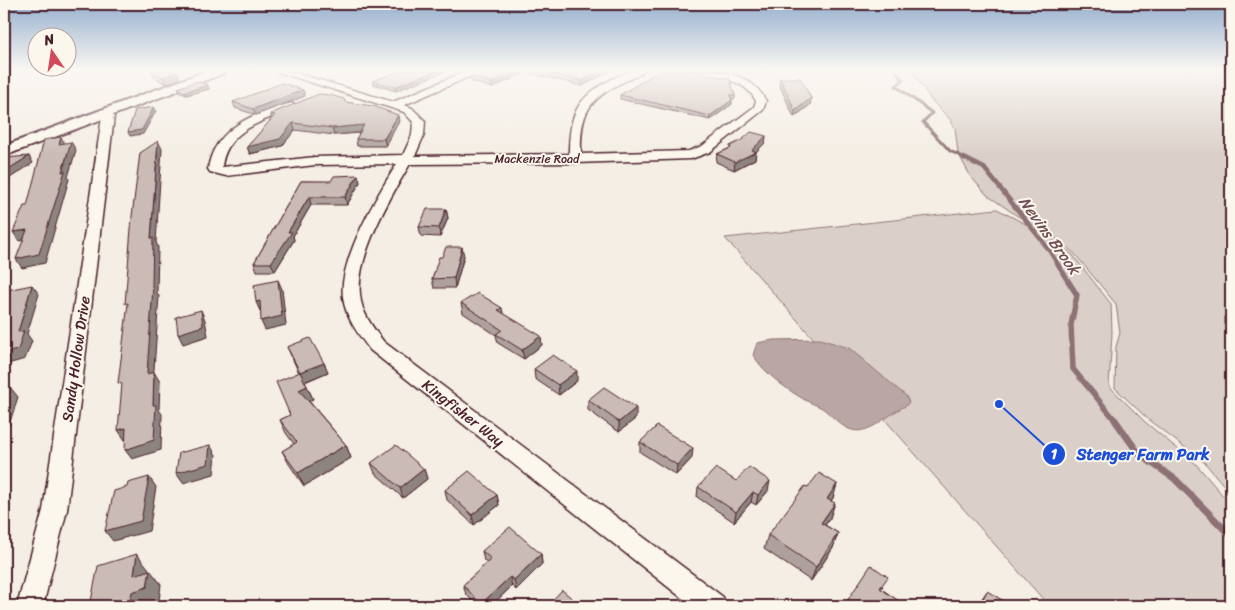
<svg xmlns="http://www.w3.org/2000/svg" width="1235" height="610" viewBox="0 0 1235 610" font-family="Sriracha,sans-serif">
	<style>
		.green { fill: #dbd0c9; stroke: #92787a }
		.water { fill: #baa7a5; stroke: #8d7174 }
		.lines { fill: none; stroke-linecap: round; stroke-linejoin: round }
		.stream-far3 { stroke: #8d7174; stroke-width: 3 }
		.stream-far2 { stroke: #8d7174; stroke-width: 4.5 }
		.stream-far1 { stroke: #8d7174; stroke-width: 5.5 }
		.stream { stroke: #8d7174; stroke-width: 7 }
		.minor-casing { stroke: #4a1f2b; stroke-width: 3 }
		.tertiary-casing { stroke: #4a1f2b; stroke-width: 4 }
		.minor { fill: #fbf7ec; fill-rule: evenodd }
		.tertiary { fill: #fbf7ec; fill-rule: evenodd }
		.wall { fill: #aea19d; stroke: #4a1f2b }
		.shaded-wall { fill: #8d837f; stroke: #4a1f2b }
		.building { fill: #cabbb6; stroke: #4a1f2b }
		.labels { text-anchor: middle; stroke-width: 4; stroke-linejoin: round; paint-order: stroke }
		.far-street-label { font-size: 12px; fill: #4a1f2b; stroke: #fbf7ec }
		.street-label { font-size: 15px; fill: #4a1f2b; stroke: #fbf7ec }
		.water-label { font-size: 16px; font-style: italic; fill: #714f56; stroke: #fbf7ec }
		.leader { fill: none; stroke: #1d4ed8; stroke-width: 2 }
		.callout-dot { fill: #1d4ed8; stroke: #fbf7ec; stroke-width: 2 }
		.mark-label { font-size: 15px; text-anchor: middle; font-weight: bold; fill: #fff }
		.callout-label { font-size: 16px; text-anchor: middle; font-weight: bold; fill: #1d4ed8; stroke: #fbf7ec; stroke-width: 4; stroke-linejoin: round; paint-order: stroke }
	</style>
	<rect width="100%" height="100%" fill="#f4eee4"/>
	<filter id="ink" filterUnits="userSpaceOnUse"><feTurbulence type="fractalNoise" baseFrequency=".02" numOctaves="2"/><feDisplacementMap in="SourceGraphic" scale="10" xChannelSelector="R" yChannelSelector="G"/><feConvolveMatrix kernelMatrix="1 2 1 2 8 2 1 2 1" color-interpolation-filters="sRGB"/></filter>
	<g filter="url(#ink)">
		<path class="green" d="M 914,70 L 1231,70 L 1231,494 L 1205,463 L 1150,421 L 1115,388 L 1116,347 L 1120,333 L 1116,304 L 1074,253 L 1054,237 L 1016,215 L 987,195 L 971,177 L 958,153 L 955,128 L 950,119 L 932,101 L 914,74 Z
			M 997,209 L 1048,236 L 1072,254 L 1111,304 L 1112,333 L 1109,386 L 1145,422 L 1196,464 L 1231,505 L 1231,606 L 1049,606 L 725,238 Z"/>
		<path class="water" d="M 820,339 L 849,348 L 906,396 L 909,402 C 906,407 904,406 900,409 C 886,416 867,437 849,429 C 839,425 831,414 822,408 C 817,405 810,403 805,400 C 786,389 764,373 753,355 L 757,343 L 773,340 Z"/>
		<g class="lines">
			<path class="stream-far3" d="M 895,70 L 903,80 L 896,86 L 932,113 L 923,122 L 950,151 L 967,159"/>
			<path class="stream-far2" d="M 964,158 L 984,168 L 1047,247 L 1064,274"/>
			<path class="stream-far1" d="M 1063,273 L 1077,295 L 1071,325 L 1073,369 L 1116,421"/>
			<path class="stream" d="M 1115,420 L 1139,454 L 1175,479 L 1231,536"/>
			<defs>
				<path id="minor" d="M 272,70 L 286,70 L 393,102 L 469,70 L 481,70 L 480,72 L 404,105 L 412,108 L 425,121 L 424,135 L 415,156 L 569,154 C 569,116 576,97 612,79 C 623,74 633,68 645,70 C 639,76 629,79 621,83 C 586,101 580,116 581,154 L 689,151 L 702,146 L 754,107 L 756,101 C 743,76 714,78 690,72 L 689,70 C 719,70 751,72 766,101 L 763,110 L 710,152 L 691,159 L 575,163 L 410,164 C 391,196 356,256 360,294 C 361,312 373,328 384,342 L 723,597 L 726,606 L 692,606 L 370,350 C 359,335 345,317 343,297 C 338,262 378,193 397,164 L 315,165 L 226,176 L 210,172 L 208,169 C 214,128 255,112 292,103 L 298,106 L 296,108 C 265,120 226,129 222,167 L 315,157 L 403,155 L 412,135 L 413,122 L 404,112 Z
					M 103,109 L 114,116 L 67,510 L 43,606 L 17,606 L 43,510 L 102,117 L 97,112 Z"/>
				<path id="tertiary" d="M 209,70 L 226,70 L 225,73 L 4,156 L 4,146 Z"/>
			</defs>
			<use href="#minor" class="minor-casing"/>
			<use href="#tertiary" class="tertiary-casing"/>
			<use href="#minor" class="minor"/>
			<use href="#tertiary" class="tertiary"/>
		</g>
		<path class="wall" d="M 151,70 L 177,72 L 180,79 L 166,84 L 154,77 Z
			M 404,70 L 396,91 L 373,84 L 372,81 Z
			M 480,70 L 612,70 L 582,86 L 526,72 L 492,88 L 471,81 L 471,76 Z
			M 707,70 L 726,70 L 726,71 Z
			M 780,78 L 811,98 L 810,105 L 794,117 L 779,84 Z
			M 178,88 L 209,89 L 186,95 L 180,92 Z
			M 303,90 L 305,96 L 256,115 L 235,108 L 233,102 Z
			M 620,95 L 735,95 L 735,99 L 731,99 L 732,104 L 710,120 L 620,99 Z
			M 345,102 L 398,115 L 399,121 L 386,146 L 357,146 L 356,139 L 360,133 L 334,135 L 295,130 L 282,146 L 250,154 L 247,147 L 272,119 L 270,114 Z
			M 766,136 L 765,143 L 756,152 L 755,159 L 734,170 L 716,162 L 717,154 L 730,148 L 730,146 Z
			M 301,181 L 360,182 L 347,205 L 311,205 L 293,236 L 294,240 L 275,271 L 257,271 L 254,263 Z
			M 446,209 L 448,218 L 440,237 L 421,236 L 419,227 Z
			M 464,256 L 455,288 L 434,288 L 432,279 Z
			M 461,303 L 502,308 L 503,313 L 542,345 L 524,359 L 498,343 L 496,335 L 463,313 Z
			M 287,347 L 324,363 L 328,372 L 305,382 L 313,399 L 309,401 L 346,445 L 351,458 L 304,486 L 289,464 L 282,451 L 294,444 L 286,433 L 280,420 L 290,415 L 299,373 Z
			M 534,369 L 577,381 L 559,395 L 535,379 Z
			M 588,400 L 636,418 L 619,432 L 588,410 Z
			M 640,442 L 692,458 L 676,475 L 640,452 Z
			M 371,463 L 424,469 L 427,479 L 403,498 L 375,473 Z
			M 736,481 L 768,491 L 756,505 L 751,502 L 734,522 L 697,497 L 698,487 Z
			M 837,484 L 833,498 L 831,501 L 830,518 L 825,525 L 838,533 L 833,548 L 811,581 L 764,549 L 768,535 L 808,487 Z
			M 445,490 L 497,495 L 499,505 L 474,525 L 447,500 Z
			M 482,551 L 541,554 L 542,564 L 516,590 L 512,586 L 491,606 L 477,606 L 466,594 L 463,585 L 487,563 L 484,561 Z
			M 883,586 L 881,589 L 906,606 L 845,606 L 847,601 Z
			M 987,591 L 1008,606 L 977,606 Z"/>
		<path class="shaded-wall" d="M 438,70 L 448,70 L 396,91 L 395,87 Z
			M 522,70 L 526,70 L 526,72 L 492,88 L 492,83 Z
			M 603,70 L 612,70 L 582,86 L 582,81 Z
			M 177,72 L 180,79 L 166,84 L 163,77 Z
			M 208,85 L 209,89 L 186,95 L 184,92 Z
			M 303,90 L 305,96 L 256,115 L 253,109 Z
			M 811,98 L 810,105 L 794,117 L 795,111 Z
			M 732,100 L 732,104 L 710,120 L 710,116 Z
			M 154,107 L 156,111 L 143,134 L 130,136 L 128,132 Z
			M 398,115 L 399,121 L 386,146 L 384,139 Z
			M 293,123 L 295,130 L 282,146 L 250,154 L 247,147 Z
			M 364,125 L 366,132 L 334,135 L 332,128 Z
			M 766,136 L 765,143 L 756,152 L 755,159 L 734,170 L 735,162 L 752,150 Z
			M 61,137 L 65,144 L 59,144 Z
			M 158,141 L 162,149 L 156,242 L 158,247 L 157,293 L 159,296 L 153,384 L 147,374 L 151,238 Z
			M 71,142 L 76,150 L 68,177 L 69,179 L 45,263 L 22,268 L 16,259 L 62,172 Z
			M 29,156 L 33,163 L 4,182 L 4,172 Z
			M 358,175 L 360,182 L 347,205 L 345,197 Z
			M 309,197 L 311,205 L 293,236 L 294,240 L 275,271 L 271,263 L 288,232 Z
			M 446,209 L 448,218 L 440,237 L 439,228 Z
			M 27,230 L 33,238 L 19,241 L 13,232 Z
			M 462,247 L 464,256 L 455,288 L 454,278 Z
			M 278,280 L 282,289 L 286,325 L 265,330 L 261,321 Z
			M 32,285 L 39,294 L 27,334 L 32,341 L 25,359 L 4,365 L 4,353 L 18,332 Z
			M 260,301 L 264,310 L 260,311 L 256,302 Z
			M 201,310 L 205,320 L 208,336 L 183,344 L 178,334 Z
			M 541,336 L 542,345 L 524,359 L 522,350 Z
			M 324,363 L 328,372 L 304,382 L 300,372 Z
			M 577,371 L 577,381 L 559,395 L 558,385 Z
			M 154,372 L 160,382 L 159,410 L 162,414 L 161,450 L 132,459 L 125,450 L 153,405 Z
			M 307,386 L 313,399 L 305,403 L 299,390 Z
			M 10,387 L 18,397 L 9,425 L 4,426 L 4,406 Z
			M 636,408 L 636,418 L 619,432 L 619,422 Z
			M 126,428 L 133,438 L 125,440 L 118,430 Z
			M 210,445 L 216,455 L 214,474 L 183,483 L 176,473 Z
			M 346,445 L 351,458 L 304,486 L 298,473 Z
			M 693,448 L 692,458 L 676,475 L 677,465 Z
			M 424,469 L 427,479 L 403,498 L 400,488 Z
			M 149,477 L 156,487 L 149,531 L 113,541 L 105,531 Z
			M 770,481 L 768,491 L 756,505 L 758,495 Z
			M 837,484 L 833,498 L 822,513 L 827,499 Z
			M 753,492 L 751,502 L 734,522 L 736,512 Z
			M 497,495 L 499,505 L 474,525 L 472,515 Z
			M 835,503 L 830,518 L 817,537 L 821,523 Z
			M 838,533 L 833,548 L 811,581 L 816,567 Z
			M 137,554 L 149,569 L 147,587 L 150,570 L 161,584 L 159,601 L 144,606 L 129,606 Z
			M 541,554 L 542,564 L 516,590 L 514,580 Z
			M 510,577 L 512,586 L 491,606 L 482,606 L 481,604 Z"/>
		<path class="building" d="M 151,70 L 170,70 L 177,72 L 163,77 Z
			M 404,70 L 438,70 L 395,87 L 372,81 Z
			M 480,70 L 522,70 L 492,83 L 471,76 Z
			M 534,70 L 603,70 L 582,81 Z
			M 661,70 L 689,70 L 730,79 L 735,95 L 730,95 L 732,100 L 710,116 L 620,95 Z
			M 780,78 L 800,78 L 811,98 L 795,111 Z
			M 197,81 L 208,85 L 184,92 L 178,88 Z
			M 282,83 L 303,90 L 253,109 L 233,102 Z
			M 319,94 L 330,95 L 344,99 L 345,102 L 373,106 L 398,115 L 384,139 L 356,139 L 364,125 L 332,128 L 293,123 L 280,139 L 247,147 L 275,115 L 270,114 Z
			M 154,107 L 142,130 L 128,132 L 135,110 Z
			M 751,132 L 766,136 L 752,150 L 756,152 L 735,162 L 717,154 L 731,148 L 730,146 L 742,140 Z
			M 61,137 L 59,144 L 71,142 L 62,172 L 65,171 L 39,254 L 16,259 L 27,230 L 13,232 L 24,206 L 27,206 L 44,140 Z
			M 158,141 L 151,238 L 153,238 L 152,287 L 153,287 L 147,374 L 154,372 L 153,405 L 156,405 L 154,440 L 125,450 L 126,428 L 118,430 L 122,384 L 118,383 L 128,303 L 125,304 L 132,216 L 140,153 Z
			M 29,156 L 4,172 L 4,158 Z
			M 358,175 L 345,197 L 309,197 L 288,232 L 292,232 L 271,263 L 254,263 L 301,181 L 331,181 L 334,176 Z
			M 427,209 L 446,209 L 439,228 L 419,227 Z
			M 446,247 L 462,247 L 454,278 L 432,279 L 439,257 L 442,257 Z
			M 278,280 L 282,316 L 261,321 L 260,301 L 256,302 L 254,285 Z
			M 32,285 L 18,332 L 24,331 L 18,350 L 4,353 L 4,299 L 7,290 Z
			M 478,293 L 502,308 L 498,310 L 541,336 L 522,350 L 496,334 L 502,330 L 461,303 Z
			M 201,310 L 203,326 L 178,334 L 176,317 Z
			M 310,338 L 324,363 L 300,372 L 287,347 Z
			M 553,355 L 577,371 L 558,385 L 534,369 Z
			M 300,372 L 307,386 L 299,390 L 346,445 L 298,473 L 282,451 L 297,442 L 280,420 L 290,415 L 276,382 Z
			M 10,387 L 4,406 L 4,388 Z
			M 604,387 L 636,408 L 619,422 L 588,400 Z
			M 657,426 L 693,448 L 677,465 L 640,442 Z
			M 210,445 L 208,464 L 176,473 L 179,453 Z
			M 396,445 L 424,469 L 400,488 L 371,463 Z
			M 749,467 L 770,481 L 758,495 L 753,492 L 736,512 L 698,487 L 716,468 L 736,481 Z
			M 469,471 L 497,495 L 472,515 L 445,490 Z
			M 819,473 L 837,484 L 827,499 L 835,503 L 821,523 L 838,533 L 816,567 L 768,535 L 805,486 L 808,487 Z
			M 149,477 L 141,521 L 105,531 L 114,491 L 127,487 L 128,483 Z
			M 510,527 L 541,554 L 514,580 L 510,577 L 481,604 L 463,585 L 491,559 L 482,551 Z
			M 137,554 L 134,575 L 150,570 L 147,587 L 132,592 L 129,606 L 90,606 L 98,566 Z
			M 871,565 L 888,577 L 880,588 L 906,606 L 855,606 L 847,601 Z
			M 562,590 L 581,606 L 547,606 Z
			M 987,591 L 1009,604 L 1008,606 L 979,606 Z"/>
	</g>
	<linearGradient id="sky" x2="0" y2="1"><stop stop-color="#95afcd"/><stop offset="0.45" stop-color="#faf7f3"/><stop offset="1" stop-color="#faf7f3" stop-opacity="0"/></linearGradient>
	<rect width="1235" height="155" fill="url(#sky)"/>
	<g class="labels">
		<g class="far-street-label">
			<text x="537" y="163">Mackenzie Road</text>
		</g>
		<g class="street-label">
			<text transform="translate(76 359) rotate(-82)" y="5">Sandy Hollow Drive</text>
			<text transform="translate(463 413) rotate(38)" y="5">Kingfisher Way</text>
		</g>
		<g class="water-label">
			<text transform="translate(1050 235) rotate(54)" y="6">Nevins Brook</text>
		</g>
	</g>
	<path class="leader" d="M999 404L1054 454"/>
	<g class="callout-dot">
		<circle cx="999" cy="404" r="5"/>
		<circle cx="1054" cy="454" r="12"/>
	</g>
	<g class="mark-label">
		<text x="1054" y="459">1</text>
	</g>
	<g class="callout-label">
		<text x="1143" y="460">Stenger Farm Park</text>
	</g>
	<rect width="1235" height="610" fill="none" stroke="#fbf7ec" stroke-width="20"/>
	<rect x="10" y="10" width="1215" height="590" fill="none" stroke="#4a1f2b" stroke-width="2" filter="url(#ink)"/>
	<g transform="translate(52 52) rotate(347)"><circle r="24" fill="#fbf7ec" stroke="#b4a19f"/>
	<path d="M0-4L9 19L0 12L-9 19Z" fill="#d1495b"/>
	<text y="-8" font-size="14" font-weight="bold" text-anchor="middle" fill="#4a1f2b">N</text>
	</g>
</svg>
